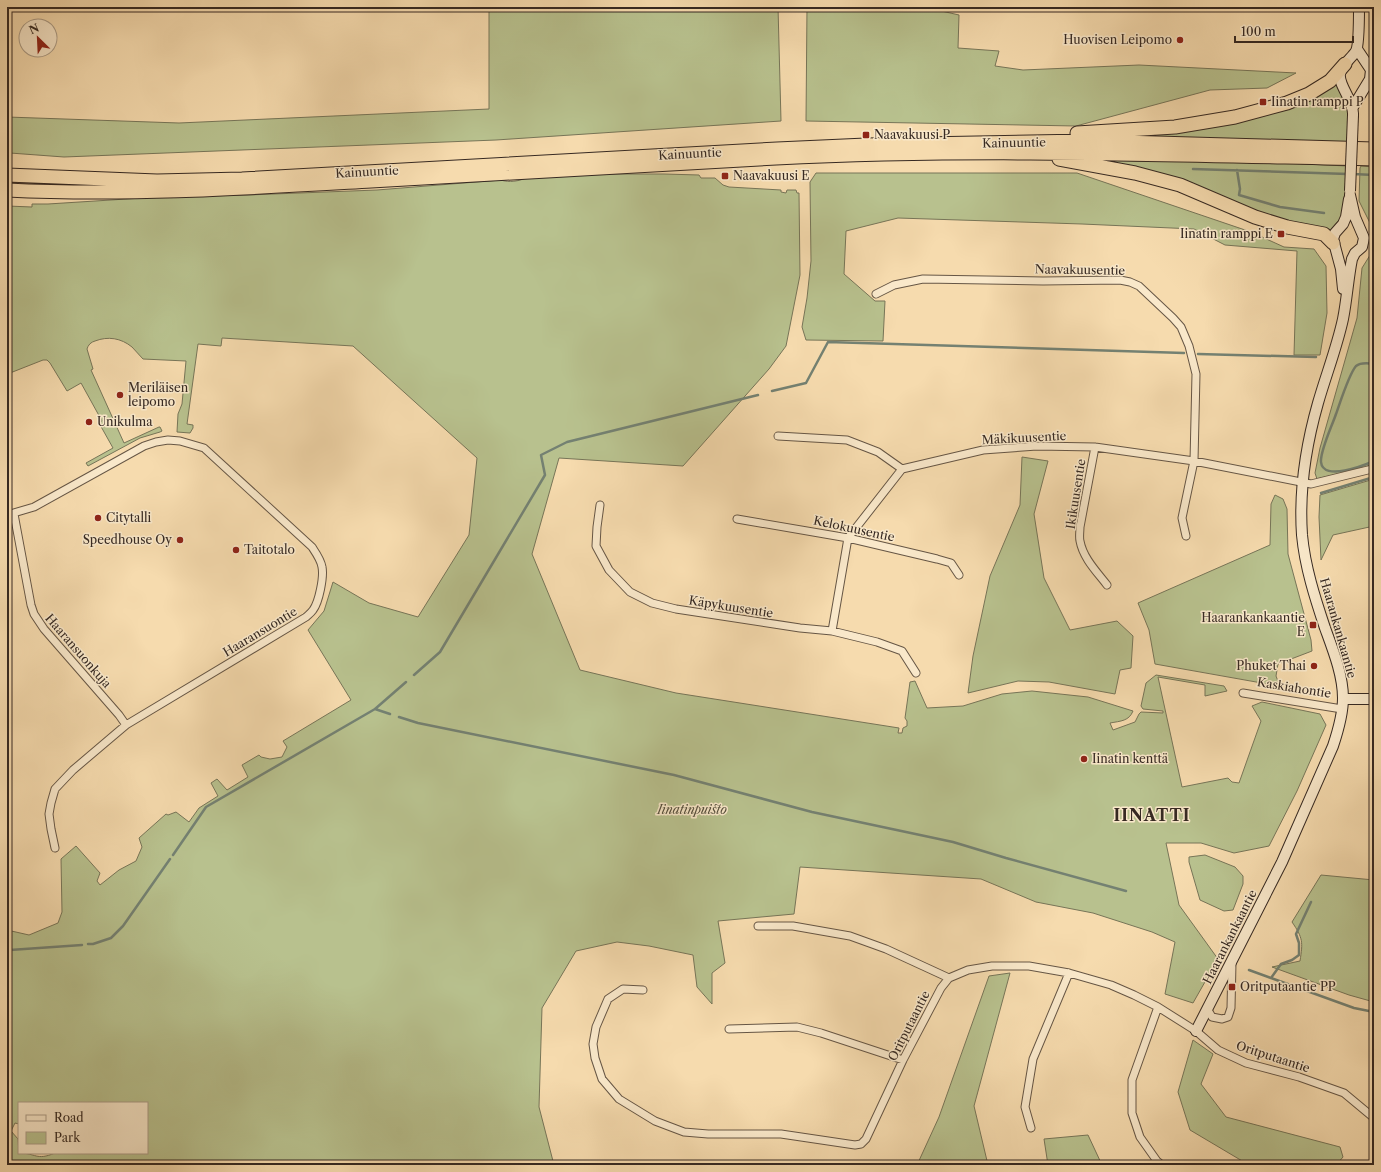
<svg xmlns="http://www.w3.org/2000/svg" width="1381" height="1172" viewBox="0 0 1381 1172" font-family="'Libre Caslon Text',serif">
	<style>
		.green { fill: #b8c18e; stroke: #777558; fill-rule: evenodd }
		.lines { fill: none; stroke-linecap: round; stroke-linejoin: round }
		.stream { stroke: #748172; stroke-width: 2.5 }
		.street-casing { stroke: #665645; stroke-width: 9 }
		.secondary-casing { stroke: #362922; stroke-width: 12 }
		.highway-casing { stroke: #362922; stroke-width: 15 }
		.street { stroke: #f9e8ca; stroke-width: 7 }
		.secondary { stroke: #f9e8ca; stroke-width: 10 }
		.highway { stroke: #f6dbae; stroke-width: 13 }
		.secondary-bridge-casing { stroke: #362922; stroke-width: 12; stroke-linecap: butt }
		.secondary-bridge { stroke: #f9e8ca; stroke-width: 10 }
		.poi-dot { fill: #8f2418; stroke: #f9e8ca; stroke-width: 1.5 }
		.labels { text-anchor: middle; stroke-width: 3; stroke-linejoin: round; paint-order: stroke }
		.poi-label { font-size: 12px; fill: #362922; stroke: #f9e8ca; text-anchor: start }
		.street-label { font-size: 12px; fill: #362922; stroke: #f9e8ca }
		.park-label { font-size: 12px; font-style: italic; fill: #564f3d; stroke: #f9e8ca }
		.district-label { font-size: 16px; font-weight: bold; letter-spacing: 1px; fill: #362922; stroke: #f9e8ca }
	</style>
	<rect width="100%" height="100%" fill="#f6dbae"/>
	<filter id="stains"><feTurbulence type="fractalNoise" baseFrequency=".005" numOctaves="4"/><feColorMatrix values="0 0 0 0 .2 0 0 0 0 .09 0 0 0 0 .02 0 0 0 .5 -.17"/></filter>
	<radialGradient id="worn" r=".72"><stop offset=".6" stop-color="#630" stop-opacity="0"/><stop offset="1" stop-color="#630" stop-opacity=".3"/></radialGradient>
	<path class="green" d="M 489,7 L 778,7 L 781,121 L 496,140 L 64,157 L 10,153 L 9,162 L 7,162 L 7,117 L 179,123 L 489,109 Z
		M 807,7 L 924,7 L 959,15 L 958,48 L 999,51 L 995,66 L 1023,70 L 1139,65 L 1296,73 L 1267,88 L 1210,90 L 1076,126 L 806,121 Z
		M 1336,81 L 1347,105 L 1349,115 L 1347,143 L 1124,136 L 1235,121 Z
		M 1085,160 L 1285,163 L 1347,166 L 1343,214 C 1339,222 1332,226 1329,234 L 1288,224 Z
		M 1361,166 L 1374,167 L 1374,231 L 1359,201 L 1360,168 Z
		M 816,173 L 1077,173 L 1251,232 L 1284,247 L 1314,249 L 1326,266 L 1327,313 L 1320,355 L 1294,355 L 1297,251 L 1225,245 L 1194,229 L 1082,224 L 898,218 L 846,231 L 844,274 L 875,301 L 885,301 L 883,341 L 806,340 L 802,327 L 807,298 L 811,261 L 810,182 Z
		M 600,174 L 664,174 L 699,175 L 701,178 L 715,178 L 723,185 L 729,187 L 781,190 L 781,192 L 786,193 L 787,190 L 796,190 L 797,193 L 799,193 L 800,275 L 786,346 L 769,369 L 683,466 L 559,458 L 532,554 L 580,670 L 676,693 L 899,728 L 898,733 L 902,733 L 903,728 L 907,726 L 907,721 L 905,718 L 910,682 L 915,681 L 927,708 L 963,706 L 1002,694 L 1032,691 L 1088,697 L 1133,711 C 1129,721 1121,721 1110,723 L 1113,730 L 1135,722 L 1139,714 L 1141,712 L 1163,713 L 1163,711 L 1143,709 L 1141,706 L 1146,683 L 1156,675 L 1224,686 L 1227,691 L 1205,696 L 1205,685 L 1158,677 L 1182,787 L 1228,778 L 1232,782 L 1239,783 L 1261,721 L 1252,706 L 1262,702 L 1320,714 L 1326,725 L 1297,791 L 1269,846 L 1234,853 L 1201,843 L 1166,843 L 1179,905 L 1218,959 L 1193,1003 L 1165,994 L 1175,942 L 1152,932 L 1093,913 L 1036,902 L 981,879 L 800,867 L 794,914 L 718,921 L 725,963 L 712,973 L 712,1004 L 697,987 L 693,955 L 649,946 L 617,942 L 576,951 L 542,1008 L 539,1107 L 554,1165 L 7,1165 L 7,930 L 29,935 L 58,923 L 62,912 L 61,859 L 76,846 L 100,873 L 97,881 L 100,885 L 119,870 L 136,861 L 142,847 L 139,838 L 166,814 L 168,815 L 176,812 L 189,822 L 199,808 L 218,796 L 211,783 L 217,779 L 227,790 L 248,777 L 242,765 L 259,755 L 261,757 L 270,759 L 282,757 L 287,747 L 283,741 L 351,700 L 308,630 L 324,611 L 333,582 L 369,603 L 418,617 L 469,535 L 477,458 L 353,346 L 222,338 L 221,346 L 198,344 L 187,424 L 193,425 L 193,428 L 190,433 L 177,432 L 178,414 L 182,404 L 186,361 L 143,359 C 139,355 136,351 132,347 C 121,338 108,336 95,341 C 91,342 88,345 87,349 L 93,369 L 91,370 L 124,443 L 159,427 L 160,427 L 162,431 L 160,432 L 140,438 L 88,466 L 86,463 L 113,448 L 99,423 L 102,421 L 81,383 L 67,391 L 50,363 L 47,360 L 43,360 L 10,373 L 7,368 L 7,206 L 32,207 L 32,204 L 48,204 L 158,197 L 248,195 L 377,190 L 501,180 C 509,183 519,181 526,178 ZM 19,1103 L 147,1103 L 147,1153 L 55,1153 C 36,1161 36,1153 19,1153 L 18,1139 L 11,1131 L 15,1123 L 19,1124 Z
		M 1374,247 L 1374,463 L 1367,467 L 1317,479 L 1315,473 L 1320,448 L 1357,318 L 1362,268 L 1372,252 Z
		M 1022,457 L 1048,461 L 1034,514 L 1044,578 L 1070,630 L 1117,621 L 1133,636 L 1131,668 L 1120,670 L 1115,694 L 1049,682 L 1018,681 L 968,693 L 973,656 L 990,576 L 1020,505 Z
		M 1374,479 L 1374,526 L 1333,535 L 1321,560 L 1319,517 L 1320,495 Z
		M 1275,495 L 1283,499 L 1287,509 L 1288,554 L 1311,640 L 1312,651 L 1278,664 L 1276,676 L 1279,684 L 1273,685 L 1155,664 L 1149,630 L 1138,603 L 1270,545 L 1271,504 Z
		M 1205,855 L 1235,867 L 1243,876 L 1243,884 L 1233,910 L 1224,911 L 1200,900 L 1189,862 L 1189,857 Z
		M 1321,875 L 1374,880 L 1374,1002 L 1349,995 L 1272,967 L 1300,961 C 1303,942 1303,938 1292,922 Z
		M 1010,973 L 974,1106 L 988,1165 L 917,1165 L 939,1117 L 989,976 Z
		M 1193,1040 L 1213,1054 L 1201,1084 L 1226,1117 L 1340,1147 L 1343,1157 L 1336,1165 L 1249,1165 L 1190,1130 L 1178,1092 Z
		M 1088,1135 L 1102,1165 L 1048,1165 L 1044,1139 Z"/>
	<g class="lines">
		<path class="stream" d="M 1193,169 L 1348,174
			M 1237,170 L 1240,189 L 1239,195 L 1280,207 L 1324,213
			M 1353,174 L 1374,175
			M 1198,354 L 1316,357
			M 1374,364 C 1368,363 1361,362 1356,366 C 1349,374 1340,403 1336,414 C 1332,426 1320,451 1321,462 C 1323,482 1365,465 1374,461
			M 772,391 L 806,383 L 828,342 L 1184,353
			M 1321,493 L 1374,477
			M 414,675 L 440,652 L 545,475 L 541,455 L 567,442 L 758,395
			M 375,709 L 406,682
			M 399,717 L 418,723 L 674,775 L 812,812 L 953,842 L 1006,858 L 1126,891
			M 173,855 L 206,807 L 375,709 L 390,714
			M 88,944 L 93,944 L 111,938 L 123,926 L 170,859
			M 10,950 L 82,945
			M 1249,970 L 1354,1008 L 1374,1012
			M 1271,978 L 1281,964 L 1292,960 L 1299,955 L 1299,943 L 1296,934 L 1311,902"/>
		<defs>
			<path id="street" d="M 876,294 L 894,285 L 923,279 L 1043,281 L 1120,280 L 1130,282 L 1139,286 L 1173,318 L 1181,327 L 1189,346 L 1196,374 L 1194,461 L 1182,518 L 1186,536
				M 778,436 L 847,440 L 878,452 L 902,469
				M 1095,447 L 1080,527 C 1080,531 1079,537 1080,541 C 1083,558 1097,572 1107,585
				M 600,505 L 597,527 L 596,546 L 609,570 L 630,592 L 652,603 L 676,609 L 800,628 L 832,631 L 877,642 L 902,651 L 916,673
				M 14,514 L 31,605 L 34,614 L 44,629 L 119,715 L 126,725
				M 7,515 L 34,507 L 144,446 L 156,442 L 168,440 L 180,441 L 204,448 L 312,547 C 316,553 321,560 322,567 C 324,577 319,602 313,610 C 311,613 308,615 306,617 L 126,725 L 73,770 L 55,789 L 51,803 L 49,814 L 51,829 L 55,848
				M 737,519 L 848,538 L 937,559 L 951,563 L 959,575
				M 832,631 L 848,538 L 902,469 L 983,450 L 1037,446 L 1095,447 L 1194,461 L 1311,484 L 1368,470 L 1374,468
				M 1243,693 L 1342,709
				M 758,926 L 793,926 L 850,936 L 886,949 L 949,978
				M 643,990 L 623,989 L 608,999 L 596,1027 L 593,1044 L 595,1058 L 602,1079 L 619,1099 L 655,1121 L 684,1132 L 708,1134 L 781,1134 L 855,1145 L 861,1144 L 866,1139 L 903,1060 L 941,988 L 949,978 L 968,970 L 992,966 L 1029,966 L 1069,973 L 1111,985 L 1134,995 L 1158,1007 L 1196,1031 L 1218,1050 L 1246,1063 L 1299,1077 L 1344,1093 L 1374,1118
				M 1158,1007 L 1132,1080 L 1132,1113 L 1140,1137 L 1157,1161 L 1162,1165
				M 1208,1010 L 1212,1017 L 1222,1019 L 1228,1017 L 1231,1008 L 1232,963
				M 729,1029 L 797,1027 L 821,1033 L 903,1060
				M 1031,1128 L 1025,1107 L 1033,1059 L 1069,973"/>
			<path id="secondary" d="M 1353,107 L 1370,79 L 1371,70 L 1357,49
				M 1353,115 C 1354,101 1338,85 1340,74 C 1342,64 1352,58 1356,51 C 1359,45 1359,15 1359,7
				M 1343,289 L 1341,269 L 1333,239 L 1335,233 L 1343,224 L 1346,217 L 1349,199
				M 1343,699 L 1374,699
				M 1196,1031 L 1282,862 L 1333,746 C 1338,731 1343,714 1343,698 C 1343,675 1333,650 1325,628 C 1315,598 1305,567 1302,535 C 1299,491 1306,445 1318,403 C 1326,375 1337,347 1343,319 C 1347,299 1348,279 1352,259 L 1355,253 L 1362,247 L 1364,238 L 1355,217 L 1350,195"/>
			<path id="highway" d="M 1077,133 L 1175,127 L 1235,117 L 1287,103 L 1309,94 L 1330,81 L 1345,64
				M 1059,159 L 1135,173 L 1180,185 L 1255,217 L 1287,227 L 1324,234 L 1333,243
				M 7,175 L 157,181 L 242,179 L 777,149 L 866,145 L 1086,141 L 1374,149
				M 7,190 C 128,196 250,188 371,181 C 506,173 641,165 776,158 C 975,148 1175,155 1374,159"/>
		</defs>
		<use href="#street" class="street-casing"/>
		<use href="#secondary" class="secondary-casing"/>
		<use href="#highway" class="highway-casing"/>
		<use href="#street" class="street"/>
		<use href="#secondary" class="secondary"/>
		<use href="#highway" class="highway"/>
		<defs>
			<path id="secondary-bridge" d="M 1350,191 L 1353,115"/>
		</defs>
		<use href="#secondary-bridge" class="secondary-bridge-casing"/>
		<use href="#secondary-bridge" class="secondary-bridge"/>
	</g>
	<g class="poi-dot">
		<circle cx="1180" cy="40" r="4"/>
		<rect x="1259" y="98" width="8" height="8" rx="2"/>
		<rect x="862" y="131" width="8" height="8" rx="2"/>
		<rect x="721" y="172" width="8" height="8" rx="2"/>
		<rect x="1277" y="230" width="8" height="8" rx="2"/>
		<circle cx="120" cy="395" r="4"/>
		<circle cx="89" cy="422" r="4"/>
		<circle cx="98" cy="518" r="4"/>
		<circle cx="180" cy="540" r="4"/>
		<circle cx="236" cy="550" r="4"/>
		<rect x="1309" y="621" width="8" height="8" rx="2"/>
		<circle cx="1314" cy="666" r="4"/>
		<circle cx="1084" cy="759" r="4"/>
		<rect x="1228" y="983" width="8" height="8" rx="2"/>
	</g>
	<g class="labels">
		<g class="poi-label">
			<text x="1172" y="44" text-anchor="end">Huovisen Leipomo</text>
			<text x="1271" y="106">Iinatin ramppi P</text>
			<text x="874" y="139">Naavakuusi P</text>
			<text x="733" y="180">Naavakuusi E</text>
			<text x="1273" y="238" text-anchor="end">Iinatin ramppi E</text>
			<text x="128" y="392">Meriläisen<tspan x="128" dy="14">leipomo</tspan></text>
			<text x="97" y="426">Unikulma</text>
			<text x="106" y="522">Citytalli</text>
			<text x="172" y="544" text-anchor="end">Speedhouse Oy</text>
			<text x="244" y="554">Taitotalo</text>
			<text x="1305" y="622" text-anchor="end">Haarankankaantie<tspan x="1305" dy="14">E</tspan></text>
			<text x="1306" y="670" text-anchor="end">Phuket Thai</text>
			<text x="1092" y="763">Iinatin kenttä</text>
			<text x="1240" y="991">Oritputaantie PP</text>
		</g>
		<g class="street-label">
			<text transform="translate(1014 143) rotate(-1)" y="4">Kainuuntie</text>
			<text transform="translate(690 154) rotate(-3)" y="4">Kainuuntie</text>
			<text transform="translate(367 172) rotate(-3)" y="4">Kainuuntie</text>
			<text transform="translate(1080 270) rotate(1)" y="4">Naavakuusentie</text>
			<text transform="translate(1024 438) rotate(-3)" y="4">Mäkikuusentie</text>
			<text transform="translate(1076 494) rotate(-81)" y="4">Ikikuusentie</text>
			<text transform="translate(854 529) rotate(12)" y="4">Kelokuusentie</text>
			<text transform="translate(731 607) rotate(9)" y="4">Käpykuusentie</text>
			<text transform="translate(1338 628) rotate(74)" y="4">Haarankankaantie</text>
			<text transform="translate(260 632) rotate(-31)" y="4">Haaransuontie</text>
			<text transform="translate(78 651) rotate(49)" y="4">Haaransuonkuja</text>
			<text transform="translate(1294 688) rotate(9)" y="4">Kaskiahontie</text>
			<text transform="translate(1230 937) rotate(-63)" y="4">Haarankankaantie</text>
			<text transform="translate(909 1026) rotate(-63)" y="4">Oritputaantie</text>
			<text transform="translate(1273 1057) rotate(18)" y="4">Oritputaantie</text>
		</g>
		<g class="park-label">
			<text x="692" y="814">Iinatinpuisto</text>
		</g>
		<g class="district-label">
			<text x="1152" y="821">IINATTI</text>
		</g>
	</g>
	<rect width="1381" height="1172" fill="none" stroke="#f6dbae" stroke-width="24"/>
	<rect x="8" y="8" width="1365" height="1156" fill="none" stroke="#362922" stroke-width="2"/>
	<rect x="12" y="12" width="1357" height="1148" fill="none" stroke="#362922"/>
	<rect x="18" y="1102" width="130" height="52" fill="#f9e8ca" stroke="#ab9c87"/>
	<rect x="26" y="1115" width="20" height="6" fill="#f9e8ca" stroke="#ab9c87"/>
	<text x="54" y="1122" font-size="12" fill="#362922">Road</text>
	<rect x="26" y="1132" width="20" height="12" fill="#b8c18e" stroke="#ab9c87"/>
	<text x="54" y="1142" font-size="12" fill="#362922">Park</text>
	<g transform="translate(38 38) rotate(336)"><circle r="19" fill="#f9e8ca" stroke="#ab9c87"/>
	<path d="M0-3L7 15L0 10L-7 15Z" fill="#8f2418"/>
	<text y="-6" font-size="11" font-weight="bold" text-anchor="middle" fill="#362922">N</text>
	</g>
	<path d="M1235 36v6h118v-6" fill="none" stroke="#362922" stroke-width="2"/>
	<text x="1241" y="36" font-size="12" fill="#362922" stroke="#f9e8ca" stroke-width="3" paint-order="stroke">100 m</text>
	<rect width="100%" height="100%" filter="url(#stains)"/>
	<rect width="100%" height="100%" fill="url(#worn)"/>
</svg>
